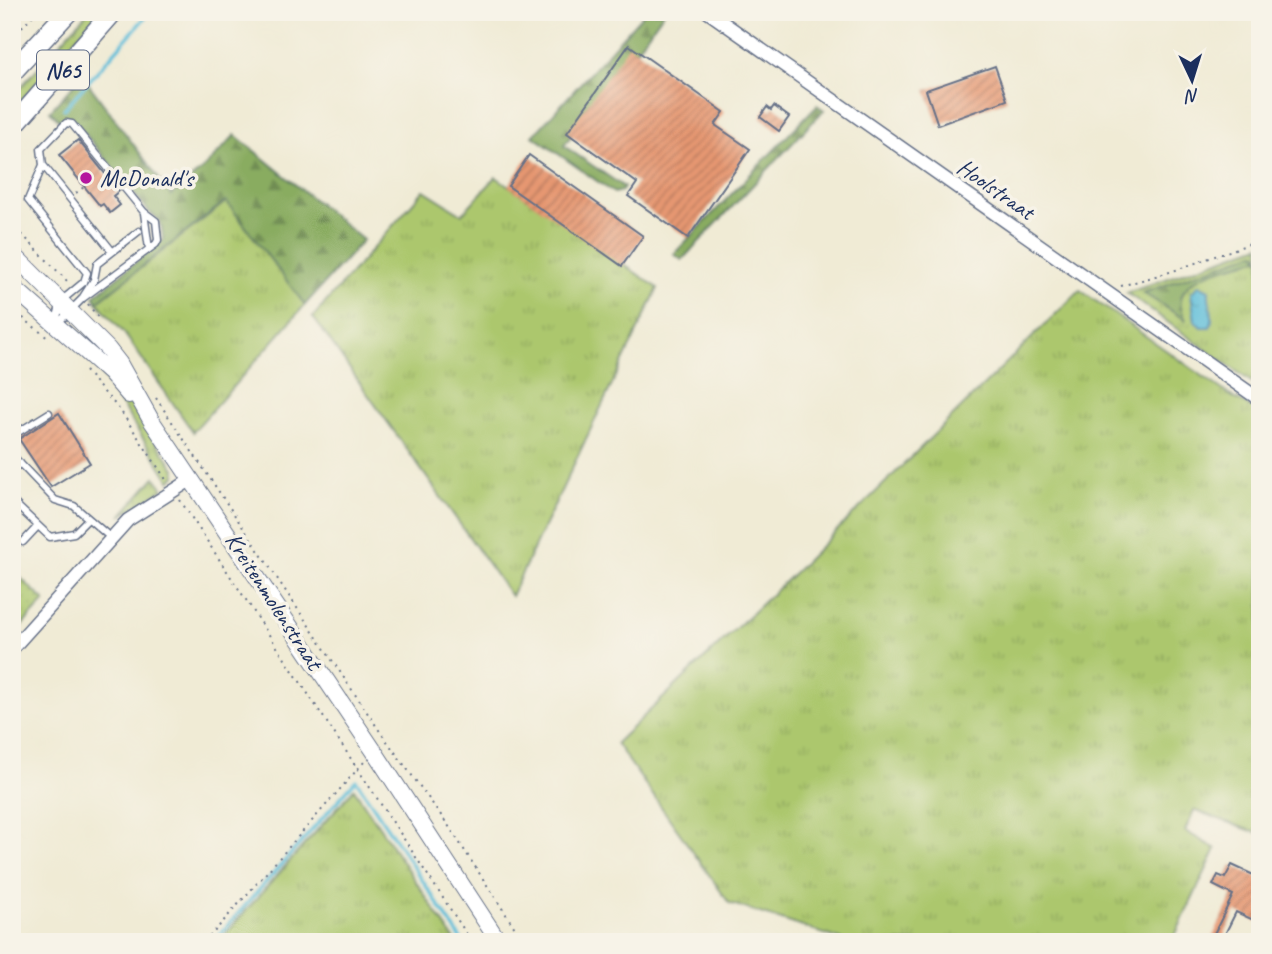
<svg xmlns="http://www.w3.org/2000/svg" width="1272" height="954" viewBox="0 0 1272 954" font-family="Caveat,sans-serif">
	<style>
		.grass { fill: url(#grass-tufts); stroke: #647b66; stroke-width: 2; fill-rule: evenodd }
		.forest { fill: url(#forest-firs); stroke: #526e5f; stroke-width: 2 }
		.garden { fill: url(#garden-dots); stroke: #647b66; stroke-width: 2 }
		.water { fill: url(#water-ripples); stroke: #3b769c; stroke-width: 2 }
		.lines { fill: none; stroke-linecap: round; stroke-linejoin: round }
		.stream { stroke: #5bbdd9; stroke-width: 3.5 }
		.building { fill: url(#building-hatch) }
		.service-casing { stroke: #667188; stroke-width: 9 }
		.minor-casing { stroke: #667188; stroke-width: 15 }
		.tertiary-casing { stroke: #667188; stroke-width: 18 }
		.primary-casing { stroke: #667188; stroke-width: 22 }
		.path { stroke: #667188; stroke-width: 2; stroke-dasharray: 2 5; stroke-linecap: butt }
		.service { stroke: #fff; stroke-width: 6 }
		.minor { stroke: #fff; stroke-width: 12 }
		.tertiary { stroke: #fff; stroke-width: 16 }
		.primary { stroke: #fff; stroke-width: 19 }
		.poi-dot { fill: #b5179e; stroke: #f7f3e8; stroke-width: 2.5 }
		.labels { text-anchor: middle; stroke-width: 7; stroke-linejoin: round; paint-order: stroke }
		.shield { fill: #f7f3e8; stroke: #5d6a87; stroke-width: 2 }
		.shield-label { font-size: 23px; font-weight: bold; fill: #1b2f5e }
		.poi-label { font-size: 24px; fill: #1b2f5e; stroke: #f7f3e8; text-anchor: start }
		.street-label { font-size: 24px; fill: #1b2f5e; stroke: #f7f3e8 }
	</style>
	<defs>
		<pattern id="grass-tufts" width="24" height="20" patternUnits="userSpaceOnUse" patternTransform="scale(1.75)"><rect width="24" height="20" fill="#acc76d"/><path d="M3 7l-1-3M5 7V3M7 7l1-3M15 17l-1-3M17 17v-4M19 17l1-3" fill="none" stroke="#93ab61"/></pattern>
		<pattern id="forest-firs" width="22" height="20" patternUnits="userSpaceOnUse" patternTransform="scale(1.75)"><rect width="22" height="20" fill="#89ac60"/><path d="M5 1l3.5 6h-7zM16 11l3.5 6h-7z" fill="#6f8c52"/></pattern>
		<pattern id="garden-dots" width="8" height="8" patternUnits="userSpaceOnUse" patternTransform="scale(1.75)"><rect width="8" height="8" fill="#acc76d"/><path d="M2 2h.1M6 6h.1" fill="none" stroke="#93ab61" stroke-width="1.8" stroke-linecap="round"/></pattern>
		<pattern id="water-ripples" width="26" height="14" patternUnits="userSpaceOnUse" patternTransform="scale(1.75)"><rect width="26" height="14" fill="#5bbdd9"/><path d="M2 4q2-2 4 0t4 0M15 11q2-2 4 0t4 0" fill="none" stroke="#4a9ab3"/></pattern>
		<pattern id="building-hatch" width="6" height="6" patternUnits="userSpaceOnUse" patternTransform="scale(1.75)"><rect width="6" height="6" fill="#e69771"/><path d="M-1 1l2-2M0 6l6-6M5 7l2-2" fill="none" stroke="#ba7c60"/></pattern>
	</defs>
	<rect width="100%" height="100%" fill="#f7f3e8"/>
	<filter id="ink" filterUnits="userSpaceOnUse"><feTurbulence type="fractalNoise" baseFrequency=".0143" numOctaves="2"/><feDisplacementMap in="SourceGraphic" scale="14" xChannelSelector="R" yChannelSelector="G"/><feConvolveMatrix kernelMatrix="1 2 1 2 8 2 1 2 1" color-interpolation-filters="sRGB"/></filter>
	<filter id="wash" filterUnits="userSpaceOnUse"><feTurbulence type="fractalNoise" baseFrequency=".00686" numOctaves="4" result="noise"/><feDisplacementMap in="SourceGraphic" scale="28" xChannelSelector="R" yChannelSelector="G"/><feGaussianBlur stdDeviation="1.57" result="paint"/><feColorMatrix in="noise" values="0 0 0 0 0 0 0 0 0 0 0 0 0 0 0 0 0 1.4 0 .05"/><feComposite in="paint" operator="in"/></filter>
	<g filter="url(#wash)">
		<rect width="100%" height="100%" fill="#f0ebd5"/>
		<path class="grass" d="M 88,12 L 99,12 L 12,111 L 12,97 Z
			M 496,177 L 658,288 L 511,596 L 313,317 L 424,190 L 462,214 Z
			M 227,201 L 305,305 L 193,432 L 124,333 L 97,302 Z
			M 1260,245 L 1260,388 L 1127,293 ZM 1257,252 C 1240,259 1194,275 1184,287 C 1176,298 1180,309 1184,319 L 1144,293 Z
			M 1080,290 L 1234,398 L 1260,412 L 1260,834 L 1194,810 L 1185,831 L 1216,849 L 1172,942 L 849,942 L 729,903 L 616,743 L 796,571 Z
			M 100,371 L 129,402 L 175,469 L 176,474 L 170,481 Z
			M 155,477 L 163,489 L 121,516 Z
			M 354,789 L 456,942 L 218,942 Z"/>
		<path class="forest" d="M 645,12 L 664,12 L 634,53 L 630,50 L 564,146 L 624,187 L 622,191 L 614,193 L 533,136 Z
			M 82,75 L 171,195 L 204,168 L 235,135 L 363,240 L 305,305 L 226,201 L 97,302 L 94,296 L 163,240 C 162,229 162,218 150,213 L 73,119 L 65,118 L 61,122 L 50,111 Z
			M 817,105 L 824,110 L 682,260 L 674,254 Z
			M 1256,252 L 1259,258 C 1230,268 1161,276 1186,320 L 1143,293 Z"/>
		<path class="garden" d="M 12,570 L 45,601 L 12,636 Z"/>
		<path class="water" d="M 1199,285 L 1209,290 C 1207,303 1216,315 1210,327 L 1201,327 L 1195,321 L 1191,293 Z"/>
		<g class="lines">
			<path class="stream" d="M 64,109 L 150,12
				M 213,942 L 356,780 L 463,942"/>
		</g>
		<g id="blocks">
			<path class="building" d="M 629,45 L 724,112 L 715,125 L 750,149 L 688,238 L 628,196 L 637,183 L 567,133 Z
				M 995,66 L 1007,100 L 938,125 L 926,90 Z
				M 774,106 L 789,117 L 779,131 L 760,117 L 767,107 L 771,110 Z
				M 78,140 L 119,191 L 113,196 L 120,205 L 110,213 L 103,204 L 100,206 L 59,155 Z
				M 529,155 L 643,236 L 622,266 L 508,186 Z
				M 59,413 L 90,463 L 51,487 L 19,439 Z
				M 1232,865 L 1260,878 L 1260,923 L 1236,912 L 1221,942 L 1210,942 L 1233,895 L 1213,885 L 1218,875 L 1225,878 Z"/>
		</g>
	</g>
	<g filter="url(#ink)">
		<use href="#blocks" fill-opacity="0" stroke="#667188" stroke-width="2"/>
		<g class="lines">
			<defs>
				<path id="service" d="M 66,123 L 72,124 L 144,212 L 156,221 L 158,240 L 156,244 L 83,298 L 55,326 L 61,301 L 84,282 L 87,273 L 28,200 L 43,165 L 41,149 Z
					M 43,165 L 112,251
					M 144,213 L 149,249
					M 83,297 L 94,280 L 97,264 L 139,231
					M 12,418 L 20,431
					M 12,436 L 49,413
					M 12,455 L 55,500 L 74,506 L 111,538
					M 12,471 L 20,463
					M 12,501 L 50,537 L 74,533 L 88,519
					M 23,542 L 38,526"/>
				<path id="minor" d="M 708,12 L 1260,400
					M 12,649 L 128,520 L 192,479"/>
				<path id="tertiary" d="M 12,253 L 108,349 L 119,363 L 151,420 L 374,751 L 499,942
					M 12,286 L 110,373 L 129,395"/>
				<path id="primary" d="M 12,72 L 68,12
					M 12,127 L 113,12"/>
			</defs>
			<use href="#service" class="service-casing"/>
			<use href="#minor" class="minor-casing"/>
			<use href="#tertiary" class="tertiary-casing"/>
			<use href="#primary" class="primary-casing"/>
			<path class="path" d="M 129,17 L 133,12
				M 12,37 L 36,12
				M 12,157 L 22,140
				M 76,193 L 84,187
				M 12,224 L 68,282
				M 1121,286 L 1173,271 L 1260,240
				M 88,304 L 99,319
				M 12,309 L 49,339
				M 85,371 L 120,410 L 167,481
				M 156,398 L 381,733 L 448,825 L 524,942
				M 180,500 L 472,942
				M 205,942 L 364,762"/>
			<use href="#service" class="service"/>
			<use href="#minor" class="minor"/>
			<use href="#tertiary" class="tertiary"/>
			<use href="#primary" class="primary"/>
		</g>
	</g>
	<circle class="poi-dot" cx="86" cy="178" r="7"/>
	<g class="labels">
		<rect class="shield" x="37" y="50.5" width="52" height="39" rx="5"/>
		<g class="shield-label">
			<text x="63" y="78">N65</text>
		</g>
		<g class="poi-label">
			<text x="100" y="186">McDonald's</text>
		</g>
		<g class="street-label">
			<text transform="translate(996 189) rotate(35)" y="8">Hoolstraat</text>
			<text transform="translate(274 601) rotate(57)" y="8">Kreitenmolenstraat</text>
		</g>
	</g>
	<rect width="1272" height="954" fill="none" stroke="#f7f3e8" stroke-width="42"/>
	<g transform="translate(1192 80) rotate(176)" stroke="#f7f3e8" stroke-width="5" paint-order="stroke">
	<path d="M0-5L12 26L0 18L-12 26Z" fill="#1b2f5e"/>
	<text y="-10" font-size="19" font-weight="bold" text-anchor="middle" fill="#1b2f5e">N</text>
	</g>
</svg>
